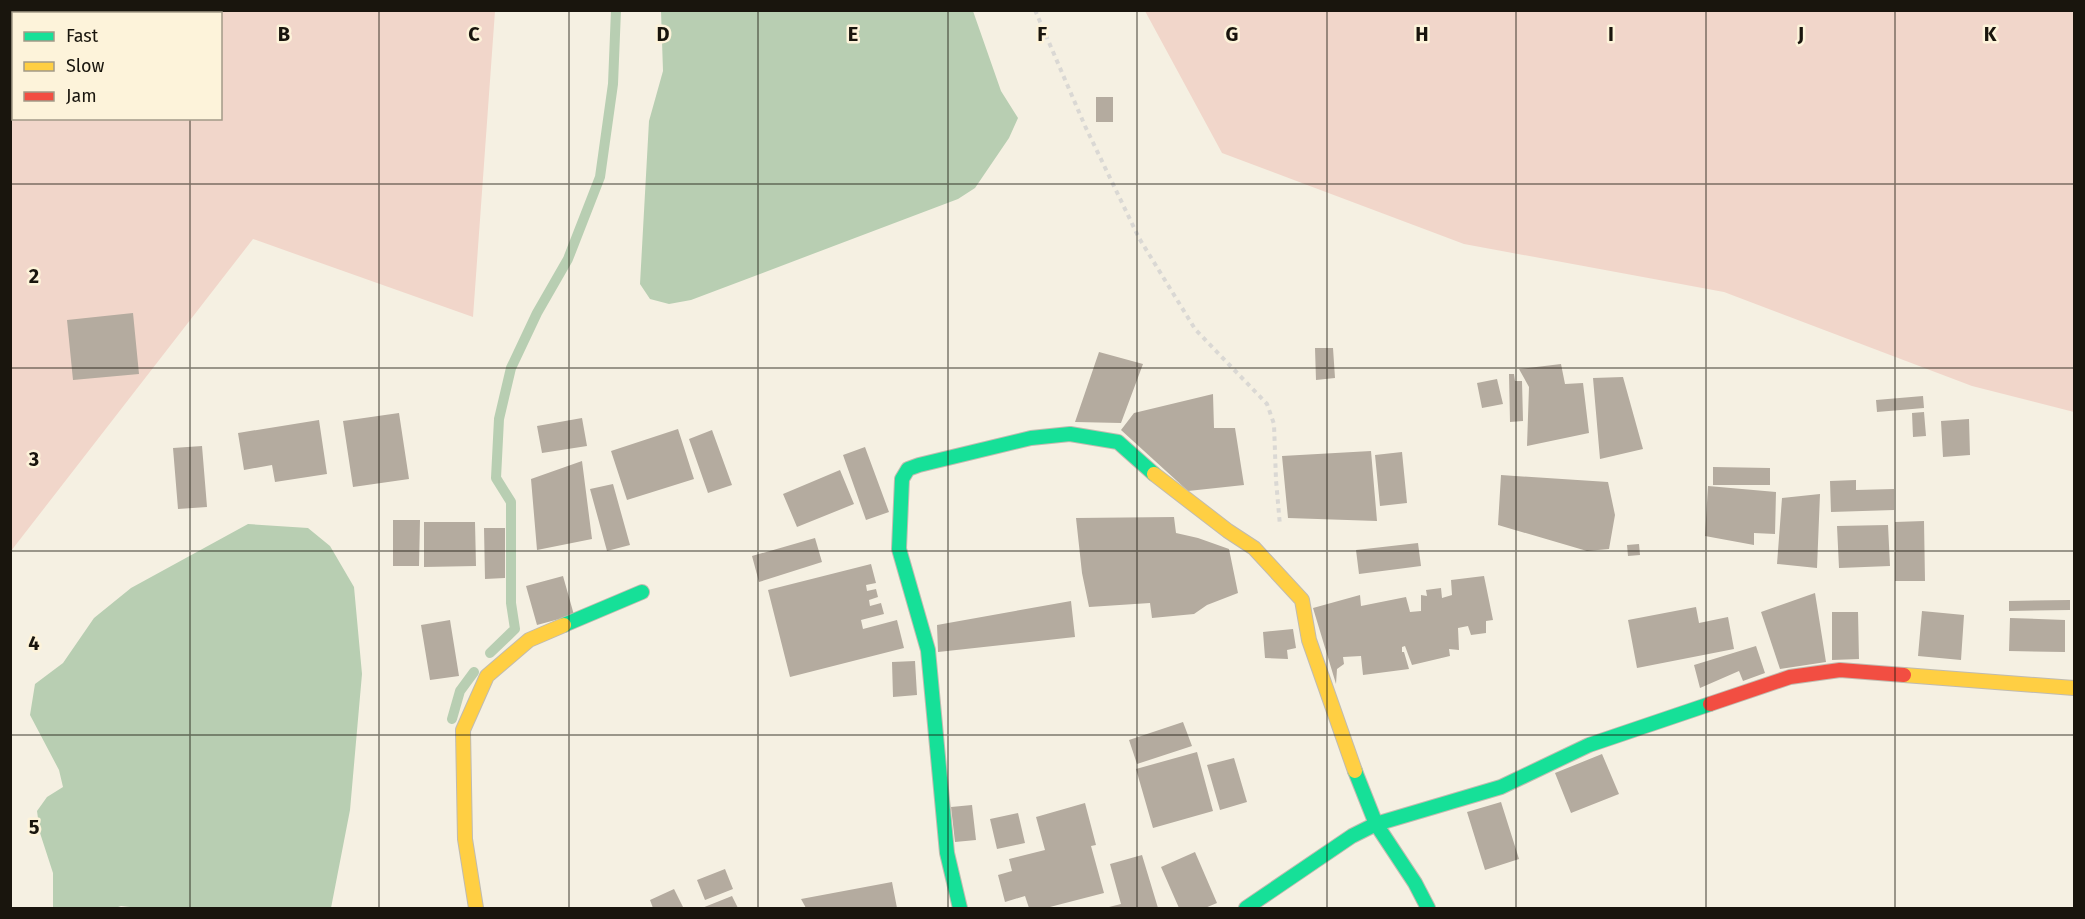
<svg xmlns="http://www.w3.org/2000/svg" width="2085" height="919" viewBox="0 0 2085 919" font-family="'Fira Sans',sans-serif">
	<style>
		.green { fill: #f1d6ca; fill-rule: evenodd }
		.water { fill: #b8ceb2 }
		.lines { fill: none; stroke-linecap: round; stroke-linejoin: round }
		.stream { stroke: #b8ceb2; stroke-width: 10 }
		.building { fill: #b4ab9f }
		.fast-casing { stroke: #c0bbb0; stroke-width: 16 }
		.slow-casing { stroke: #c0bbb0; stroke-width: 16 }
		.jam-casing { stroke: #c0bbb0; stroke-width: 16 }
		.path { stroke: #dad8d4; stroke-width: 4; stroke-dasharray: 4.5 4.5; stroke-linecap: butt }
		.fast { stroke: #16e098; stroke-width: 14 }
		.slow { stroke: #ffcf43; stroke-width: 14 }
		.jam { stroke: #f24e42; stroke-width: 14 }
		.grid { fill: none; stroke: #19150d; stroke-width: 1.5; stroke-opacity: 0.55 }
		.grid-label { font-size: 20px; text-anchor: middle; font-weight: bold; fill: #19150d; stroke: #fdf3da; stroke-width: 5; stroke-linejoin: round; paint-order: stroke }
	</style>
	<rect width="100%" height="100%" fill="#f5f0e2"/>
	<path class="green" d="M 11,11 L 495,11 L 473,317 L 253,239 L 11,551 ZM 14,14 L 220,14 L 220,118 L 14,118 Z
		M 1145,11 L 2074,11 L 2074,412 L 1972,386 L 1724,292 L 1464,244 L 1222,153 Z"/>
	<path class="water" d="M 661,11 L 973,11 L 1001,91 L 1018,118 L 1009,138 L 975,188 L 958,199 L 691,300 L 669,304 L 650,299 L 640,284 L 649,121 L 663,71 Z
		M 248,524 L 308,528 L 330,546 L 354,587 L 362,674 L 350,810 L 331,908 L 139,908 L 121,906 L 115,908 L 53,908 L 53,873 L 40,833 L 37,811 L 47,797 L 63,787 L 59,770 L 30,715 L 35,684 L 63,663 L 94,618 L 131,588 Z"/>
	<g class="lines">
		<path class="stream" d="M 490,653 L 515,629 L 511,603 L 511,502 L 496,478 L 499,419 L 511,368 L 537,313 L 568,259 L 600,177 L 613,84 L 616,10
			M 452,719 L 460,691 L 474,672"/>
	</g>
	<path class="building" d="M 1096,97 L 1113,97 L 1113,122 L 1096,122 Z
		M 133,313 L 139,374 L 73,380 L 67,320 Z
		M 1315,348 L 1333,348 L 1335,378 L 1316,380 Z
		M 1099,352 L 1143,364 L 1121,423 L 1075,422 Z
		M 1561,364 L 1565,384 L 1583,383 L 1589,433 L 1527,446 L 1529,387 L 1519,369 Z
		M 1509,374 L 1514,374 L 1515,381 L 1522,381 L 1523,421 L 1510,422 Z
		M 1623,377 L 1643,449 L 1600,459 L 1593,378 Z
		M 1497,379 L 1503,404 L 1482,408 L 1477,383 Z
		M 1213,394 L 1214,428 L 1235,428 L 1244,485 L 1188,491 L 1121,430 L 1134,413 Z
		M 1923,396 L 1924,408 L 1877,412 L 1876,400 Z
		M 1924,412 L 1926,436 L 1913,437 L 1912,413 Z
		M 399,413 L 409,479 L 353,487 L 343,421 Z
		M 582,418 L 587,446 L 542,453 L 537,426 Z
		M 1969,419 L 1970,455 L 1943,457 L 1941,421 Z
		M 319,420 L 327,474 L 275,482 L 272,465 L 244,470 L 238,433 Z
		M 678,429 L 694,479 L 627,500 L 611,451 Z
		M 712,430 L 732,485 L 708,493 L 689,439 Z
		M 202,446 L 207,507 L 178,509 L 173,448 Z
		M 865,447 L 889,512 L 866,520 L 843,455 Z
		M 1371,451 L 1377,521 L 1288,518 L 1282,456 Z
		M 1402,452 L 1407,503 L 1380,506 L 1375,455 Z
		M 582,461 L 592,539 L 537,550 L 531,479 Z
		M 1713,467 L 1770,468 L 1770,485 L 1713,485 Z
		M 840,470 L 854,504 L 797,527 L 783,494 Z
		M 1501,475 L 1608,482 L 1615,515 L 1609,549 L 1587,551 L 1498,525 Z
		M 1856,480 L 1856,490 L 1894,489 L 1894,510 L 1831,512 L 1830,481 Z
		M 613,484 L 630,545 L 607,551 L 590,489 Z
		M 1708,486 L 1776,492 L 1775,534 L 1754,533 L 1754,545 L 1705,536 Z
		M 1820,494 L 1817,568 L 1777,564 L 1782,498 Z
		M 1174,517 L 1176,533 L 1198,538 L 1229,549 L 1238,593 L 1207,605 L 1194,614 L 1152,618 L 1150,603 L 1089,607 L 1082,573 L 1076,518 Z
		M 393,520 L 420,520 L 419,566 L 393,566 Z
		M 1924,521 L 1925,581 L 1895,581 L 1895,522 Z
		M 424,522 L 475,522 L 476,566 L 424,567 Z
		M 1888,525 L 1890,566 L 1839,568 L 1837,526 Z
		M 484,528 L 505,528 L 505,578 L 485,579 Z
		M 815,538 L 822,562 L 759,582 L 752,556 Z
		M 1418,543 L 1421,566 L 1359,574 L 1356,550 Z
		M 1639,544 L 1640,555 L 1628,556 L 1627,545 Z
		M 871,564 L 876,583 L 866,585 L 867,591 L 876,589 L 878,597 L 869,600 L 870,606 L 881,603 L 884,614 L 861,620 L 863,629 L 897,620 L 904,648 L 790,677 L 768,590 Z
		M 563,576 L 574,615 L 537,625 L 526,586 Z
		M 1484,576 L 1493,620 L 1486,621 L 1486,633 L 1471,635 L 1468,626 L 1458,628 L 1459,650 L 1449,649 L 1450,656 L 1412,665 L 1405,646 L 1402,647 L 1402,652 L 1404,652 L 1409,669 L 1363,675 L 1361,656 L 1343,657 L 1344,664 L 1337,669 L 1336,684 L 1313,608 L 1360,595 L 1361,606 L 1406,597 L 1410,612 L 1421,611 L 1421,595 L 1427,596 L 1426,590 L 1441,588 L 1442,598 L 1452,595 L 1451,580 Z
		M 1815,593 L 1826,662 L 1780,669 L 1761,612 Z
		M 2070,600 L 2070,610 L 2009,611 L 2009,601 Z
		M 1071,601 L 1075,637 L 938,652 L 937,625 Z
		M 1696,607 L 1699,623 L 1728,617 L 1734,649 L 1637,668 L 1628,620 Z
		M 1922,611 L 1964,615 L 1961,660 L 1918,656 Z
		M 1832,612 L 1858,612 L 1859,659 L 1832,660 Z
		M 2010,618 L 2065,620 L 2065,652 L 2009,651 Z
		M 450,620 L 459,676 L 430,680 L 421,625 Z
		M 1293,629 L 1296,648 L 1287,650 L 1288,659 L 1265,658 L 1263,632 Z
		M 1756,646 L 1765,673 L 1743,681 L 1739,671 L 1700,688 L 1694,665 Z
		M 915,661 L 917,695 L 893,697 L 892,662 Z
		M 1183,722 L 1192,746 L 1137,764 L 1129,740 Z
		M 1197,752 L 1213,811 L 1153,828 L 1136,769 Z
		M 1602,754 L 1619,794 L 1571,813 L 1555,773 Z
		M 1234,758 L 1247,802 L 1220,810 L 1207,765 Z
		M 1501,802 L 1519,859 L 1485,870 L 1467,812 Z
		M 1085,803 L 1096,845 L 1091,846 L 1104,893 L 1046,908 L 1029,908 L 1025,896 L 1005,902 L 998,875 L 1012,871 L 1009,859 L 1045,850 L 1036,817 Z
		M 972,805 L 976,840 L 955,842 L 951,807 Z
		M 1018,813 L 1025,843 L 997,849 L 990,819 Z
		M 1195,852 L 1217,903 L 1205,908 L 1179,908 L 1161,867 Z
		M 1142,855 L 1158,908 L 1105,908 L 1121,904 L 1110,864 Z
		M 725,869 L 733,889 L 705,900 L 697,880 Z
		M 892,882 L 897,908 L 806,908 L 801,899 Z
		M 674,889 L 683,907 L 679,908 L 653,908 L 650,900 Z
		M 732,896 L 738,908 L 702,908 Z"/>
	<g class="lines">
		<defs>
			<path id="fast" d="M 564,625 L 642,592
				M 1355,771 L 1376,824 L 1415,883 L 1428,908
				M 960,908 L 947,853 L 928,650 L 899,549 L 902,479 L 908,469 L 919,465 L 1031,438 L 1070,434 L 1118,442 L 1154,474
				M 1246,908 L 1352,836 L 1376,824 L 1501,787 L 1589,745 L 1710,704"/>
			<path id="slow" d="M 1154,474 L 1228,531 L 1254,548 L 1302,600 L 1309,640 L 1355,771
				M 1904,675 L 2074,688
				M 476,908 L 465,839 L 463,730 L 487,676 L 529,640 L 564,625"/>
			<path id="jam" d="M 1710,704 L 1790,677 L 1840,670 L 1904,675"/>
		</defs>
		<use href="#fast" class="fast-casing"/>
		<use href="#slow" class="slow-casing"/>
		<use href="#jam" class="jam-casing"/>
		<path class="path" d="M 1035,10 L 1085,126 L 1139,238 L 1195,329 L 1267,404 L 1274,424 L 1276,480 L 1280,526"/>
		<use href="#fast" class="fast"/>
		<use href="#slow" class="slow"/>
		<use href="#jam" class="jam"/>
	</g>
	<path class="grid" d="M 190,10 L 190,14M 379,10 L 379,908M 569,10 L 569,908M 758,10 L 758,908M 948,10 L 948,908M 1137,10 L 1137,908M 1327,10 L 1327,908M 1516,10 L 1516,908M 1706,10 L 1706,908M 1895,10 L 1895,908M 190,118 L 190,908M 10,184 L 2074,184M 10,368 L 2074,368M 10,551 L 2074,551M 10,735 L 2074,735"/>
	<g class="grid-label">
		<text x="284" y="41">B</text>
		<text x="474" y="41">C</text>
		<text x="663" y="41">D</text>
		<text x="853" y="41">E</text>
		<text x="1042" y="41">F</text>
		<text x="1232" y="41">G</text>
		<text x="1422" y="41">H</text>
		<text x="1611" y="41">I</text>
		<text x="1801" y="41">J</text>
		<text x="1990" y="41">K</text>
		<text x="34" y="283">2</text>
		<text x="34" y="466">3</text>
		<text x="34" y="650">4</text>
		<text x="34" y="834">5</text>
	</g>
	<rect width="2085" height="919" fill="none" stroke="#19150d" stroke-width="24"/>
	<rect x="12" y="12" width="210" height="108" fill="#fdf3da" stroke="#a29a88" stroke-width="1.5"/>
	<rect x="24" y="32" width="30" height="9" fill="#16e098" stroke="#a29a88" stroke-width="1.5"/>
	<text x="66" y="42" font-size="18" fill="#19150d">Fast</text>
	<rect x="24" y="62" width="30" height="9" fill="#ffcf43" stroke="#a29a88" stroke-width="1.5"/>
	<text x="66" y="72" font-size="18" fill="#19150d">Slow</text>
	<rect x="24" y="92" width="30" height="9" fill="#f24e42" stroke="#a29a88" stroke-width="1.5"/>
	<text x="66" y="102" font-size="18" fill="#19150d">Jam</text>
</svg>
